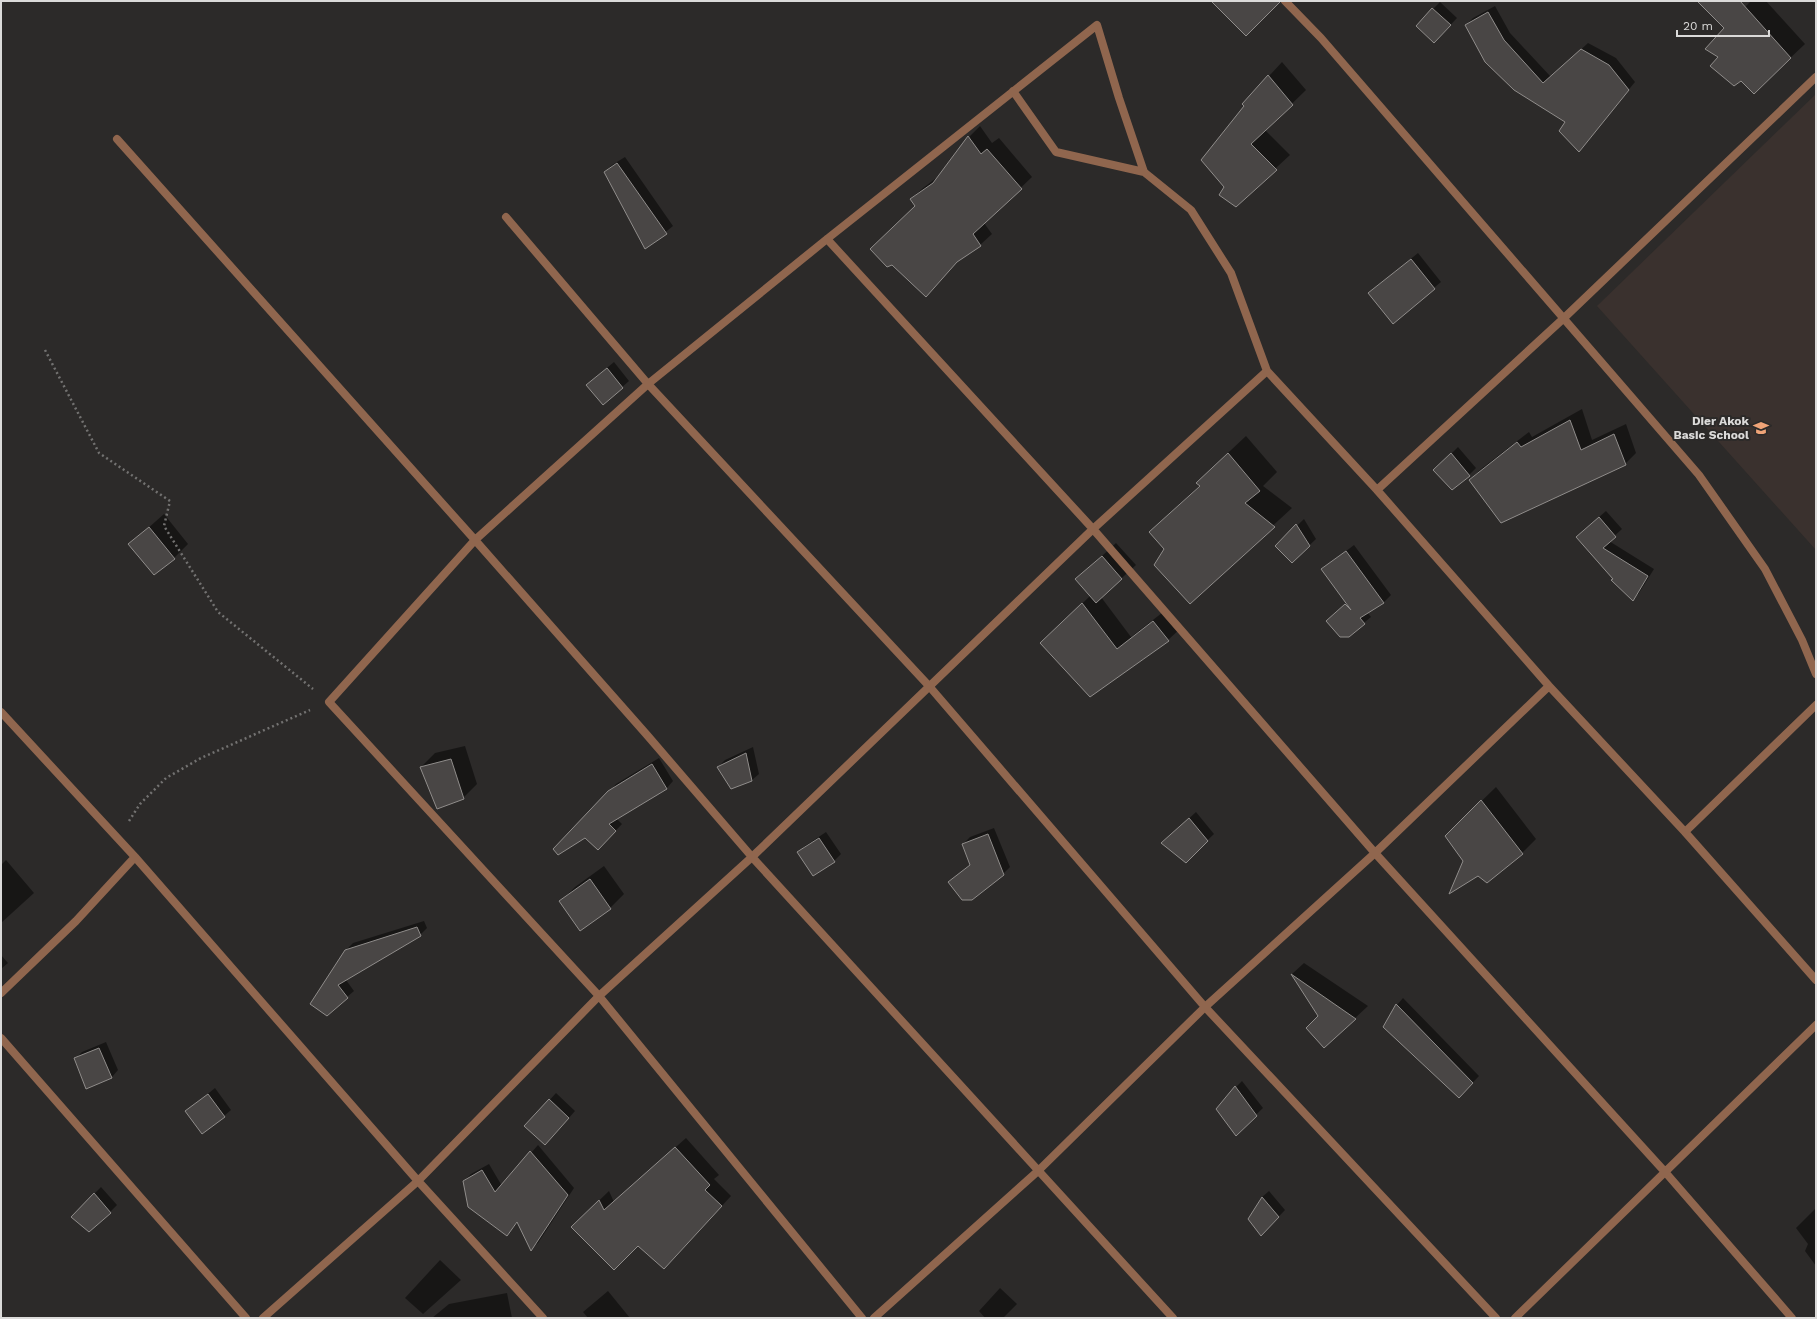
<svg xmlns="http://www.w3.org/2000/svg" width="1817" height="1319" viewBox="0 0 1817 1319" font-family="'Work Sans',sans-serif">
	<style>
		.built { fill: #3a312e }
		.shadow { fill: #0007 }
		.building { fill: #494645; stroke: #908d8b }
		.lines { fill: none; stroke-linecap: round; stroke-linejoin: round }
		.path { stroke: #737271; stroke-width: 2.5; stroke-dasharray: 2 3; stroke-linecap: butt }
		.minor { stroke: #90664e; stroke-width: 8 }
		.labels { text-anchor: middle; stroke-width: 4; stroke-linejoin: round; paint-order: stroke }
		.poi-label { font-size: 12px; font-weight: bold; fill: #dbdad9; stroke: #2c2a29; text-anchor: end }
	</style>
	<rect width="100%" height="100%" fill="#2c2a29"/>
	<path class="built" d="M 1816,94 L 1816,550 L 1597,306 Z"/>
	<path class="shadow" d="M 1751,1 L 1766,1 L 1805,44 L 1754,92 L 1719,57 L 1745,7 Z
		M 1440,2 L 1457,18 L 1441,35 L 1433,9 Z
		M 1495,6 L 1510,33 L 1551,77 L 1588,43 L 1616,58 L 1635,82 L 1579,150 L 1566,122 L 1466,25 L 1473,18 Z
		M 1282,62 L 1306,90 L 1265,130 L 1290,155 L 1236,205 L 1225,187 L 1246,106 L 1243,104 Z
		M 980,126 L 992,143 L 999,138 L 1032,177 L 984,223 L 992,234 L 980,245 L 916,205 L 911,199 L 923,188 L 939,176 L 969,137 Z
		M 625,157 L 673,226 L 646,248 L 605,172 L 612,165 Z
		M 1418,253 L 1441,282 L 1393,322 L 1376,287 Z
		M 614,362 L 629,381 L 603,404 L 595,378 Z
		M 1582,409 L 1592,440 L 1626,424 L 1636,453 L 1625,464 L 1470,480 L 1481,469 L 1529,432 L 1532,437 Z
		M 1246,436 L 1277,472 L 1263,486 L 1292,508 L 1190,602 L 1165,549 L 1150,532 L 1200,485 L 1215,465 Z
		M 1458,447 L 1476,468 L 1469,475 L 1435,470 Z
		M 1606,511 L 1622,529 L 1609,541 L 1654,569 L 1639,593 L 1633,599 L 1614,579 L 1584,530 Z
		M 164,514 L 188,544 L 174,558 L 130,544 Z
		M 1304,519 L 1316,539 L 1292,562 L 1276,546 Z
		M 1116,543 L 1136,565 L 1101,597 L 1131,637 L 1167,609 L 1181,628 L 1168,640 L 1143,660 L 1055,630 L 1091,595 L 1077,579 Z
		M 1354,545 L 1391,595 L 1384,602 L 1367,612 L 1371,617 L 1348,636 L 1334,614 L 1347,602 L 1323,569 Z
		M 465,746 L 477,784 L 463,798 L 421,767 L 435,753 Z
		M 753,747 L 759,774 L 752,780 L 731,788 L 718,767 L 725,760 Z
		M 659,758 L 673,781 L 667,788 L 616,818 L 622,824 L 605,842 L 609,792 L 616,784 Z
		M 1496,787 L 1536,839 L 1522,853 L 1464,860 L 1460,822 Z
		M 1196,812 L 1214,834 L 1186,861 L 1169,837 Z
		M 994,828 L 1010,867 L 1003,874 L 949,882 L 971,864 L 963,844 L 970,837 Z
		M 826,832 L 841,854 L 834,861 L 813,875 L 798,853 L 805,846 Z
		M 6,860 L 34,893 L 1,923 L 1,865 Z
		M 604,866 L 624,894 L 610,908 L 561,901 L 575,887 Z
		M 424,921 L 427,928 L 420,935 L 346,980 L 354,991 L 327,1014 L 346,950 L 353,943 Z
		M 1,955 L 8,963 L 1,969 Z
		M 1304,963 L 1368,1006 L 1324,1047 L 1319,1016 L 1292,974 Z
		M 1403,998 L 1479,1076 L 1459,1097 L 1384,1027 L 1397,1005 Z
		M 106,1042 L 118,1070 L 112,1077 L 75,1059 L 82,1052 Z
		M 1242,1081 L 1263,1108 L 1236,1134 L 1236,1087 Z
		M 215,1088 L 231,1110 L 224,1116 L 187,1111 Z
		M 556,1093 L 575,1111 L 552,1137 L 526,1126 Z
		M 686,1138 L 719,1175 L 714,1179 L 731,1196 L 674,1258 L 638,1244 L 582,1217 L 609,1191 L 614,1202 Z
		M 538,1145 L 574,1188 L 538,1243 L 531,1249 L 518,1222 L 507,1234 L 464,1181 L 471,1174 L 489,1164 L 502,1186 Z
		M 101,1187 L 117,1205 L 110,1212 L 94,1194 Z
		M 1269,1191 L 1285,1210 L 1261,1235 L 1249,1219 L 1262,1197 Z
		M 1816,1208 L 1816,1266 L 1805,1251 L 1808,1244 L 1796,1228 Z
		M 440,1260 L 461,1280 L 423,1314 L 405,1298 Z
		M 1000,1288 L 1017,1304 L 1003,1318 L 985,1318 L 979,1311 Z
		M 608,1291 L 630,1318 L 588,1318 L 583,1312 Z
		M 507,1293 L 512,1318 L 432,1318 L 449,1304 Z"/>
	<path class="building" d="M 1211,1 L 1280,1 L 1280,2 L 1246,36 Z
		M 1697,1 L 1740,1 L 1791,58 L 1754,94 L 1741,81 L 1734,86 L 1710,66 L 1718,57 L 1705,49 L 1724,28 Z
		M 1432,8 L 1451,25 L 1434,43 L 1416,26 Z
		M 1488,12 L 1504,40 L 1543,83 L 1581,49 L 1609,65 L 1629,90 L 1579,152 L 1559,131 L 1565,122 L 1514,90 L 1485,62 L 1465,25 Z
		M 1268,75 L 1293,105 L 1251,144 L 1277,170 L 1236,207 L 1219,195 L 1224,187 L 1201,160 L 1244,106 L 1242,104 Z
		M 968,136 L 981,154 L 987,149 L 1022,189 L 973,234 L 981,246 L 957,262 L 926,297 L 892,265 L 887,267 L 870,249 L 915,206 L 910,199 L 933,183 Z
		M 617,163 L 667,234 L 645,249 L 604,172 Z
		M 1411,259 L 1435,289 L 1393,324 L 1368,293 Z
		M 607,368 L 623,388 L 603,405 L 586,385 Z
		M 1570,420 L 1581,450 L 1614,434 L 1626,465 L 1501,523 L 1469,480 L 1517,442 L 1521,447 Z
		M 1228,453 L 1260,491 L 1245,503 L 1275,527 L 1190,604 L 1154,565 L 1164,549 L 1149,532 L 1200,486 L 1196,483 Z
		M 1451,453 L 1470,476 L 1452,490 L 1433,470 Z
		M 1599,517 L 1616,537 L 1603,548 L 1648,576 L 1633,601 L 1611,580 L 1613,579 L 1576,537 Z
		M 1296,524 L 1310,546 L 1292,563 L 1275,546 Z
		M 149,527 L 175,559 L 154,575 L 128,544 Z
		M 1346,551 L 1384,603 L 1360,618 L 1365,624 L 1349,637 L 1340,637 L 1326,621 L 1345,604 L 1351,610 L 1321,569 Z
		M 1102,556 L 1122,579 L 1096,603 L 1075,579 Z
		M 1082,603 L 1117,649 L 1153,621 L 1169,641 L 1090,697 L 1040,643 Z
		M 746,753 L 752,781 L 731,789 L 717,767 Z
		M 451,759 L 464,799 L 437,809 L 420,767 Z
		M 652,764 L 667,789 L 609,824 L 616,831 L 598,850 L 585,838 L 558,855 L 553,849 L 608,791 Z
		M 1481,800 L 1523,854 L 1487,883 L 1478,876 L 1449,894 L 1463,861 L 1445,836 Z
		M 1189,818 L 1208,841 L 1186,863 L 1161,843 Z
		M 988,834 L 1004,875 L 972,900 L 962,900 L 948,882 L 970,865 L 962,844 Z
		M 819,838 L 835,862 L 813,876 L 797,852 Z
		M 590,879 L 611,909 L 580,931 L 559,901 Z
		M 417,927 L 421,936 L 338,985 L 348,998 L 327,1016 L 310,1004 L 345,950 Z
		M 1291,974 L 1356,1019 L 1324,1048 L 1306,1028 L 1318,1016 Z
		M 1396,1004 L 1473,1083 L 1459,1098 L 1383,1027 Z
		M 99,1048 L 112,1078 L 86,1089 L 74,1058 Z
		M 1235,1086 L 1257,1116 L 1236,1136 L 1216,1109 Z
		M 208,1094 L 225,1117 L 202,1134 L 185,1111 Z
		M 549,1099 L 569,1118 L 545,1145 L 524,1126 Z
		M 675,1147 L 710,1185 L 705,1190 L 722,1206 L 664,1269 L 638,1246 L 614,1270 L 571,1227 L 599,1200 L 604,1210 Z
		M 530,1151 L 568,1195 L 531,1251 L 517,1222 L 507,1236 L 468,1207 L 463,1181 L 482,1170 L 495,1192 Z
		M 94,1193 L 111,1213 L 89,1232 L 71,1217 Z
		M 1262,1197 L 1279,1217 L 1261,1236 L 1248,1219 Z"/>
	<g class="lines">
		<path class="path" d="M 45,350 L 99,453 L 170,501 L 164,526 L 218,612 L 313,689
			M 129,821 L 140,804 L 166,778 L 201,758 L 310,710"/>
		<path class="minor" d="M 1285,1 L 1321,38 L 1699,475 L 1765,569 L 1802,640 L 1816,674
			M 1013,91 L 1056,152 L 1144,172
			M 117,139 L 475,540 L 647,735 L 752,857 L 1173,1318
			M 506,217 L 648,384 L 929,686 L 1205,1007 L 1496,1318
			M 827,239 L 1093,529 L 1375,853 L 1666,1173 L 1792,1318
			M 1377,490 L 1564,318 L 1816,77
			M 1,712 L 135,857 L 418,1181 L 543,1318
			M 1685,832 L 1816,705
			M 1,993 L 76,921 L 135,857
			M 1,1038 L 246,1318
			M 263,1318 L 418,1181 L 599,996 L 752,857 L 1093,529 L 1267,371
			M 862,1318 L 599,996 L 329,702 L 475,540 L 648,384 L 827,239 L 1097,25 L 1119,98 L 1144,172 L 1191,210 L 1231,273 L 1267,371 L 1377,490 L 1549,686 L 1685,832 L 1816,980
			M 874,1318 L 1038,1171 L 1205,1007 L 1375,853 L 1549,686
			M 1515,1318 L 1816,1025"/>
	</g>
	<defs>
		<symbol id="school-bare" viewBox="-9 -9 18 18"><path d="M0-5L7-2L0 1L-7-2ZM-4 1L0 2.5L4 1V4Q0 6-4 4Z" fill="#efa377" stroke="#2c2a29" stroke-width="2.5" paint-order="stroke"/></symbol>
	</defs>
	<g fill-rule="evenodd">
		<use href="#school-bare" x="1750" y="417" width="22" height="22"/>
	</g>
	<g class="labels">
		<g class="poi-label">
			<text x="1749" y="425">Dier Akok<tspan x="1749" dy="14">Basic School</tspan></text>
		</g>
	</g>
	<rect width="1817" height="1319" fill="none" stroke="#dbdad9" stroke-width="4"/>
	<path d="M1677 30v6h92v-6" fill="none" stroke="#dbdad9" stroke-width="2"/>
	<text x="1683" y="30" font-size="12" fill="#dbdad9" stroke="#2c2a29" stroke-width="3" paint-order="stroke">20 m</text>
</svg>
